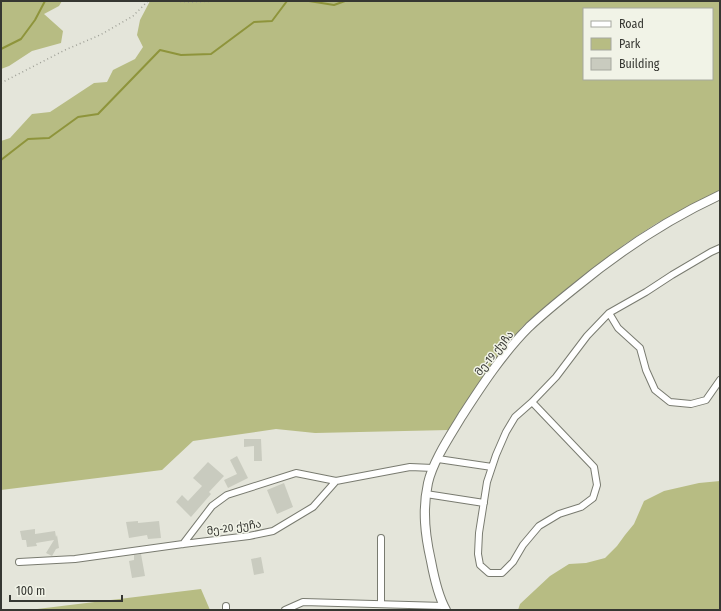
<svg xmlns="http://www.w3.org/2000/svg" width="721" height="611" viewBox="0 0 721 611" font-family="'Fira Sans Condensed','Noto Sans Georgian',sans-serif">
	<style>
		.green { fill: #b7bc83; fill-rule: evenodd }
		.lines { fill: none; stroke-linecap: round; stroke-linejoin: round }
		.stream { stroke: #8e943b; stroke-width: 2 }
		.building { fill: #c9cbbf }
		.minor-casing { stroke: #797b70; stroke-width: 8 }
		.tertiary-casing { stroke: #797b70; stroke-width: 10 }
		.path { stroke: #9e9f96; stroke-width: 1.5; stroke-dasharray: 1 3; stroke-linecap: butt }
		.minor { stroke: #fff; stroke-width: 6 }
		.tertiary { stroke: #fff; stroke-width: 8 }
		.labels { text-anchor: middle; stroke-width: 3; stroke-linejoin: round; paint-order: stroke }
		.street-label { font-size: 11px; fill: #363732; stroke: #f1f3e7 }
	</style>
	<rect width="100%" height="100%" fill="#e4e5da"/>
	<path class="green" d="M 1,1 L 62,1 L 59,6 L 44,14 L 63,31 L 61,43 L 32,51 L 9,66 L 1,69 Z
		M 150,1 L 720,1 L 720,191 L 657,223 L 625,244 L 522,327 L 484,375 L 449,430 L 315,433 L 276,429 L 193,441 L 162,470 L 1,490 L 1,141 L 10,138 L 32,114 L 50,112 L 94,83 L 107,82 L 113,70 L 135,59 L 143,47 L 137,35 L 140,20 ZM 584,9 L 712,9 L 712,79 L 584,79 Z
		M 720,481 L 720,610 L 518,610 L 520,604 L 550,576 L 569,564 L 586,563 L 605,558 L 617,546 L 625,535 L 634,524 L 644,501 L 664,491 L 699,483 Z
		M 201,589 L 210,610 L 29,610 Z"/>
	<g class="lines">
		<path class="stream" d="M 309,1 L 334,5 L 345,1
			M 413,1 L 415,1
			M 1,49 L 21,39 L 35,20 L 45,1
			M 1,160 L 28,139 L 49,138 L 78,117 L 98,114 L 160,50 L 181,55 L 211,54 L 254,22 L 272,21 L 287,1"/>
	</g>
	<path class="building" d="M 244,439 L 261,439 L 262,461 L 254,461 L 254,446 L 244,447 Z
		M 237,456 L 248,478 L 228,488 L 224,480 L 237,474 L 230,460 Z
		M 208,462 L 224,476 L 209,492 L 211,494 L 191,517 L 176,502 L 182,495 L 188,501 L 202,486 L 193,478 Z
		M 284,483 L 293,507 L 277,514 L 267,490 Z
		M 138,521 L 138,523 L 159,521 L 161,538 L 148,539 L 147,535 L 129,538 L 126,522 Z
		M 35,529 L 35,534 L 55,531 L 56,537 L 57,535 L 59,548 L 56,549 L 52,556 L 46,553 L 54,540 L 36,543 L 37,546 L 27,547 L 26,540 L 22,540 L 20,531 Z
		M 141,554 L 145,576 L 132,578 L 129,561 L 134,560 L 134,555 Z
		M 261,557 L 264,573 L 254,575 L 251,559 Z"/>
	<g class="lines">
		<defs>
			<path id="minor" d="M 609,313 L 618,328 L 640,348 L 646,370 L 655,390 L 670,402 L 691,404 L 706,400 L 720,380
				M 532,402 L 594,467 L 597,485 L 593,498 L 581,507 L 559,514 L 539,526 L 523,545 L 513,562 L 502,573 L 489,573 L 480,565 L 478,554 L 479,533 L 487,482 L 496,455 L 506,432 L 515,417 L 532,402 L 556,377 L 587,336 L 609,313 L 646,292 L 672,275 L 711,252 L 720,248
				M 438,459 L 492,467
				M 426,494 L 484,503
				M 381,538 L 381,604
				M 183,544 L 212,506 L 227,495 L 296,473 L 336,481
				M 19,562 L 75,559 L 183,544 L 249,536 L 273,531 L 313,507 L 336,481 L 410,467 L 433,468
				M 226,606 L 226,610
				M 285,610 L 303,602 L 444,606"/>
			<path id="tertiary" d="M 446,610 C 438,596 434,577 431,561 C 425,535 422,510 428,483 C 433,461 450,436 462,416 C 482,385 503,353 529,327 C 544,313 560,300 575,288 C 621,250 666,220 720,195"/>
		</defs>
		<use href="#minor" class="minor-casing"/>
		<use href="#tertiary" class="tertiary-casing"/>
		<path class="path" d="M 172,1 L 189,2 L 225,1
			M 1,83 L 65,50 L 100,35 L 133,16 L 148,1"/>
		<use href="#minor" class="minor"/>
		<use href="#tertiary" class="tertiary"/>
	</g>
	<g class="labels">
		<g class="street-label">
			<text transform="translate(494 353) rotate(-51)" y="4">მე-19 ქუჩა</text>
			<text transform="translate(234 527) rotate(-8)" y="4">მე-20 ქუჩა</text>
		</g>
	</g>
	<rect width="721" height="611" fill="none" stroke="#363732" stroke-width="4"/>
	<rect x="583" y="8" width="130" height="72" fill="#f1f3e7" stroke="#a6a89f"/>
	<rect x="591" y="21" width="20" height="6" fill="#ffffff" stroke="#a6a89f"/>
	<text x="619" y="28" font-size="12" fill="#363732">Road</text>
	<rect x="591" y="38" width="20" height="12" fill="#b7bc83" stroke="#a6a89f"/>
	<text x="619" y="48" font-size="12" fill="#363732">Park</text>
	<rect x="591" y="58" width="20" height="12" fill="#c9cbbf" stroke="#a6a89f"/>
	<text x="619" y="68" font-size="12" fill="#363732">Building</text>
	<path d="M10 595v6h112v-6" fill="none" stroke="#363732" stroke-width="2"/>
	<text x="16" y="595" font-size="12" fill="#363732" stroke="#f1f3e7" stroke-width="3" paint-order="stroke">100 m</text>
</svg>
